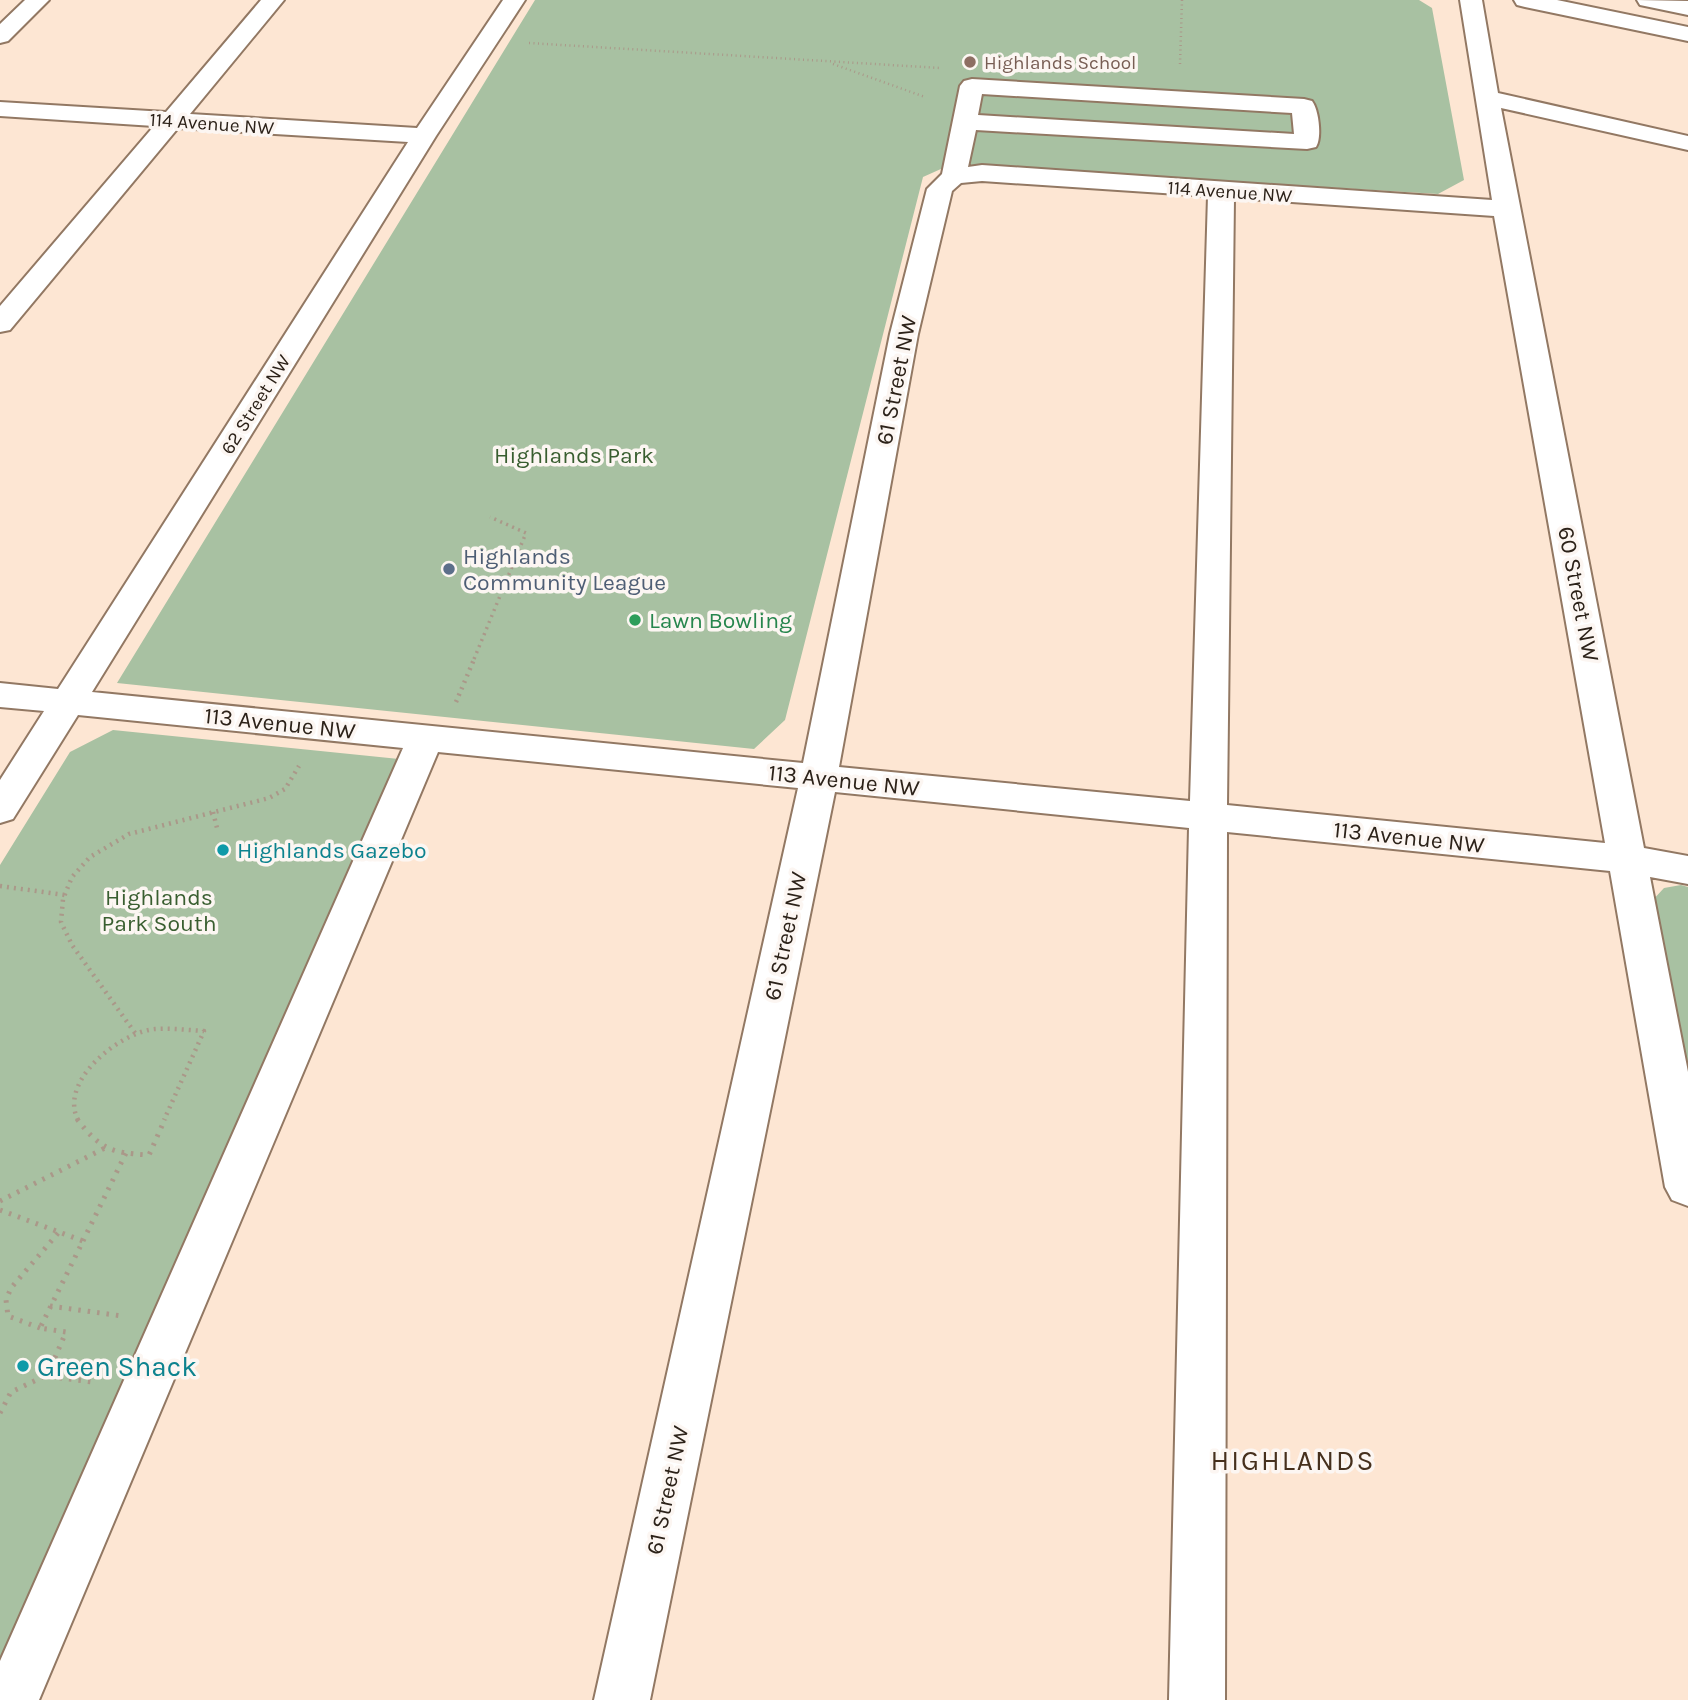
<svg xmlns="http://www.w3.org/2000/svg" width="1688" height="1700" viewBox="0 0 1688 1700" font-family="Karla,sans-serif">
	<style>
		.green { fill: #a8c1a2 }
		.lines { fill: none; stroke-linecap: round; stroke-linejoin: round }
		.minor-casing { stroke: #927863; stroke-width: 4 }
		.major-casing { stroke: #927863; stroke-width: 4 }
		.path-far3 { stroke: #aa9889; stroke-width: 2.5; stroke-dasharray: 1 3.5; stroke-linecap: butt }
		.path-far2 { stroke: #aa9889; stroke-width: 3.5; stroke-dasharray: 2 4.5; stroke-linecap: butt }
		.path-far1 { stroke: #aa9889; stroke-width: 4.5; stroke-dasharray: 2 5; stroke-linecap: butt }
		.path { stroke: #aa9889; stroke-width: 5; stroke-dasharray: 2.5 7; stroke-linecap: butt }
		.minor { fill: #fff; fill-rule: evenodd }
		.major { fill: #fff; fill-rule: evenodd }
		.education-dot { fill: #8d6e63; stroke: #fcf6f2; stroke-width: 2.5 }
		.service-dot { fill: #5c6f8a; stroke: #fcf6f2; stroke-width: 2.5 }
		.leisure-dot { fill: #2e9e5b; stroke: #fcf6f2; stroke-width: 2.5 }
		.culture-dot { fill: #0f9aa8; stroke: #fcf6f2; stroke-width: 2.5 }
		.labels { text-anchor: middle; stroke-width: 7; stroke-linejoin: round; paint-order: stroke }
		.far-education-label { font-size: 19px; fill: #785e54; stroke: #fcf6f2; text-anchor: start }
		.far-street-label { font-size: 19px; fill: #2c2219; stroke: #fcf6f2 }
		.street-label { font-size: 23px; fill: #2c2219; stroke: #fcf6f2 }
		.park-label { font-size: 23px; fill: #395e30; stroke: #fcf6f2 }
		.service-label { font-size: 23px; fill: #4e5e75; stroke: #fcf6f2; text-anchor: start }
		.leisure-label { font-size: 23px; fill: #27864d; stroke: #fcf6f2; text-anchor: start }
		.culture-label { font-size: 23px; fill: #0d838f; stroke: #fcf6f2; text-anchor: start }
		.near-culture-label { font-size: 28px; fill: #0d838f; stroke: #fcf6f2; text-anchor: start }
		.near-neighbourhood-label { font-size: 28px; letter-spacing: 2px; fill: #46301d; stroke: #fcf6f2 }
	</style>
	<rect width="100%" height="100%" fill="#fde6d3"/>
	<path class="green" d="M 535,0 L 1419,0 L 1432,8 L 1464,180 L 1438,194 L 952,164 L 923,177 L 785,720 L 754,749 L 117,683 Z
		M 113,730 L 399,759 L 0,1686 L 0,865 L 70,752 Z
		M 1681,885 L 1688,887 L 1688,1068 L 1651,902 L 1664,888 Z"/>
	<g class="lines">
		<defs>
			<path id="minor" d="M 25,0 L 49,0 L 8,41 L 0,43 L 0,24 Z
				M 261,0 L 284,0 L 190,114 L 417,128 L 503,0 L 525,0 L 436,136 L 92,692 L 803,763 L 890,334 L 927,189 L 942,174 L 960,86 L 964,81 L 972,79 L 1304,99 L 1312,101 C 1319,110 1322,138 1316,147 L 1307,149 L 976,130 L 968,167 L 982,165 L 1492,200 L 1460,0 L 1482,0 L 1498,93 L 1688,136 L 1688,150 L 1501,108 L 1644,848 L 1688,856 L 1688,884 L 1650,877 L 1688,1072 L 1688,1206 L 1672,1200 L 1665,1187 L 1610,871 L 1227,832 L 1225,1700 L 1169,1700 L 1189,828 L 835,792 L 650,1700 L 594,1700 L 798,788 L 438,752 L 39,1700 L 0,1700 L 0,1661 L 403,748 L 78,715 L 13,819 L 0,823 L 0,780 L 44,711 L 0,707 L 0,683 L 58,689 L 408,142 L 178,128 L 10,330 L 0,332 L 0,306 L 154,126 L 0,116 L 0,102 L 166,112 ZM 982,94 L 1292,113 L 1294,134 L 978,115 ZM 982,181 L 1208,196 L 1190,801 L 839,767 L 918,334 L 952,191 L 961,183 ZM 1234,198 L 1494,216 L 1605,843 L 1227,805 Z
				M 1637,0 L 1688,1 L 1688,15 L 1640,5 Z"/>
			<path id="major" d="M 1514,0 L 1557,0 L 1688,27 L 1688,41 L 1525,7 L 1517,5 Z"/>
		</defs>
		<use href="#minor" class="minor-casing"/>
		<use href="#major" class="major-casing"/>
		<path class="path-far3" d="M 529,43 L 940,68
			M 833,64 L 925,97
			M 1180,64 L 1182,0"/>
		<path class="path-far2" d="M 474,659 L 526,533 L 490,517"/>
		<path class="path-far1" d="M 456,702 L 475,657
			M 213,812 L 218,832
			M 0,886 L 65,895
			M 135,1033 L 72,945 L 61,922 L 63,899 L 72,877 L 90,857 L 129,834 L 269,798 L 285,789 L 299,766
			M 78,1120 C 58,1081 120,1032 155,1029 C 171,1028 188,1030 204,1031 L 164,1120"/>
		<path class="path" d="M 77,1119 C 100,1149 111,1153 149,1155 L 165,1119
			M 0,1201 L 105,1148
			M 0,1210 L 83,1241 L 40,1328 L 66,1332 L 47,1376
			M 83,1241 L 126,1153
			M 50,1306 L 122,1316
			M 40,1328 L 8,1316 L 6,1300 L 11,1288 L 59,1232
			M 0,1413 L 11,1392 L 45,1376 L 92,1382"/>
		<use href="#minor" class="minor"/>
		<use href="#major" class="major"/>
	</g>
	<circle class="education-dot" cx="970" cy="62" r="7"/>
	<circle class="service-dot" cx="449" cy="569" r="7"/>
	<circle class="leisure-dot" cx="635" cy="620" r="7"/>
	<g class="culture-dot">
		<circle cx="223" cy="850" r="7"/>
		<circle cx="23" cy="1366" r="7"/>
	</g>
	<g class="labels">
		<g class="far-education-label">
			<text x="984" y="69">Highlands School</text>
		</g>
		<g class="far-street-label">
			<text transform="translate(212 123) rotate(4)" y="7">114 Avenue NW</text>
			<text transform="translate(1230 191) rotate(4)" y="7">114 Avenue NW</text>
			<text transform="translate(255 404) rotate(-58)" y="7">62 Street NW</text>
		</g>
		<g class="street-label">
			<text transform="translate(896 380) rotate(-79)" y="8">61 Street NW</text>
			<text transform="translate(1579 594) rotate(79)" y="8">60 Street NW</text>
			<text transform="translate(280 723) rotate(6)" y="8">113 Avenue NW</text>
			<text transform="translate(844 780) rotate(6)" y="8">113 Avenue NW</text>
			<text transform="translate(1409 837) rotate(6)" y="8">113 Avenue NW</text>
			<text transform="translate(785 936) rotate(-78)" y="8">61 Street NW</text>
			<text transform="translate(667 1490) rotate(-78)" y="8">61 Street NW</text>
		</g>
		<g class="park-label">
			<text x="574" y="463">Highlands Park</text>
			<text x="159" y="905">Highlands<tspan x="159" dy="26">Park South</tspan></text>
		</g>
		<g class="service-label">
			<text x="463" y="564">Highlands<tspan x="463" dy="26">Community League</tspan></text>
		</g>
		<g class="leisure-label">
			<text x="649" y="628">Lawn Bowling</text>
		</g>
		<g class="culture-label">
			<text x="237" y="858">Highlands Gazebo</text>
		</g>
		<g class="near-culture-label">
			<text x="37" y="1376">Green Shack</text>
		</g>
		<g class="near-neighbourhood-label">
			<text x="1293" y="1470">HIGHLANDS</text>
		</g>
	</g>
</svg>
